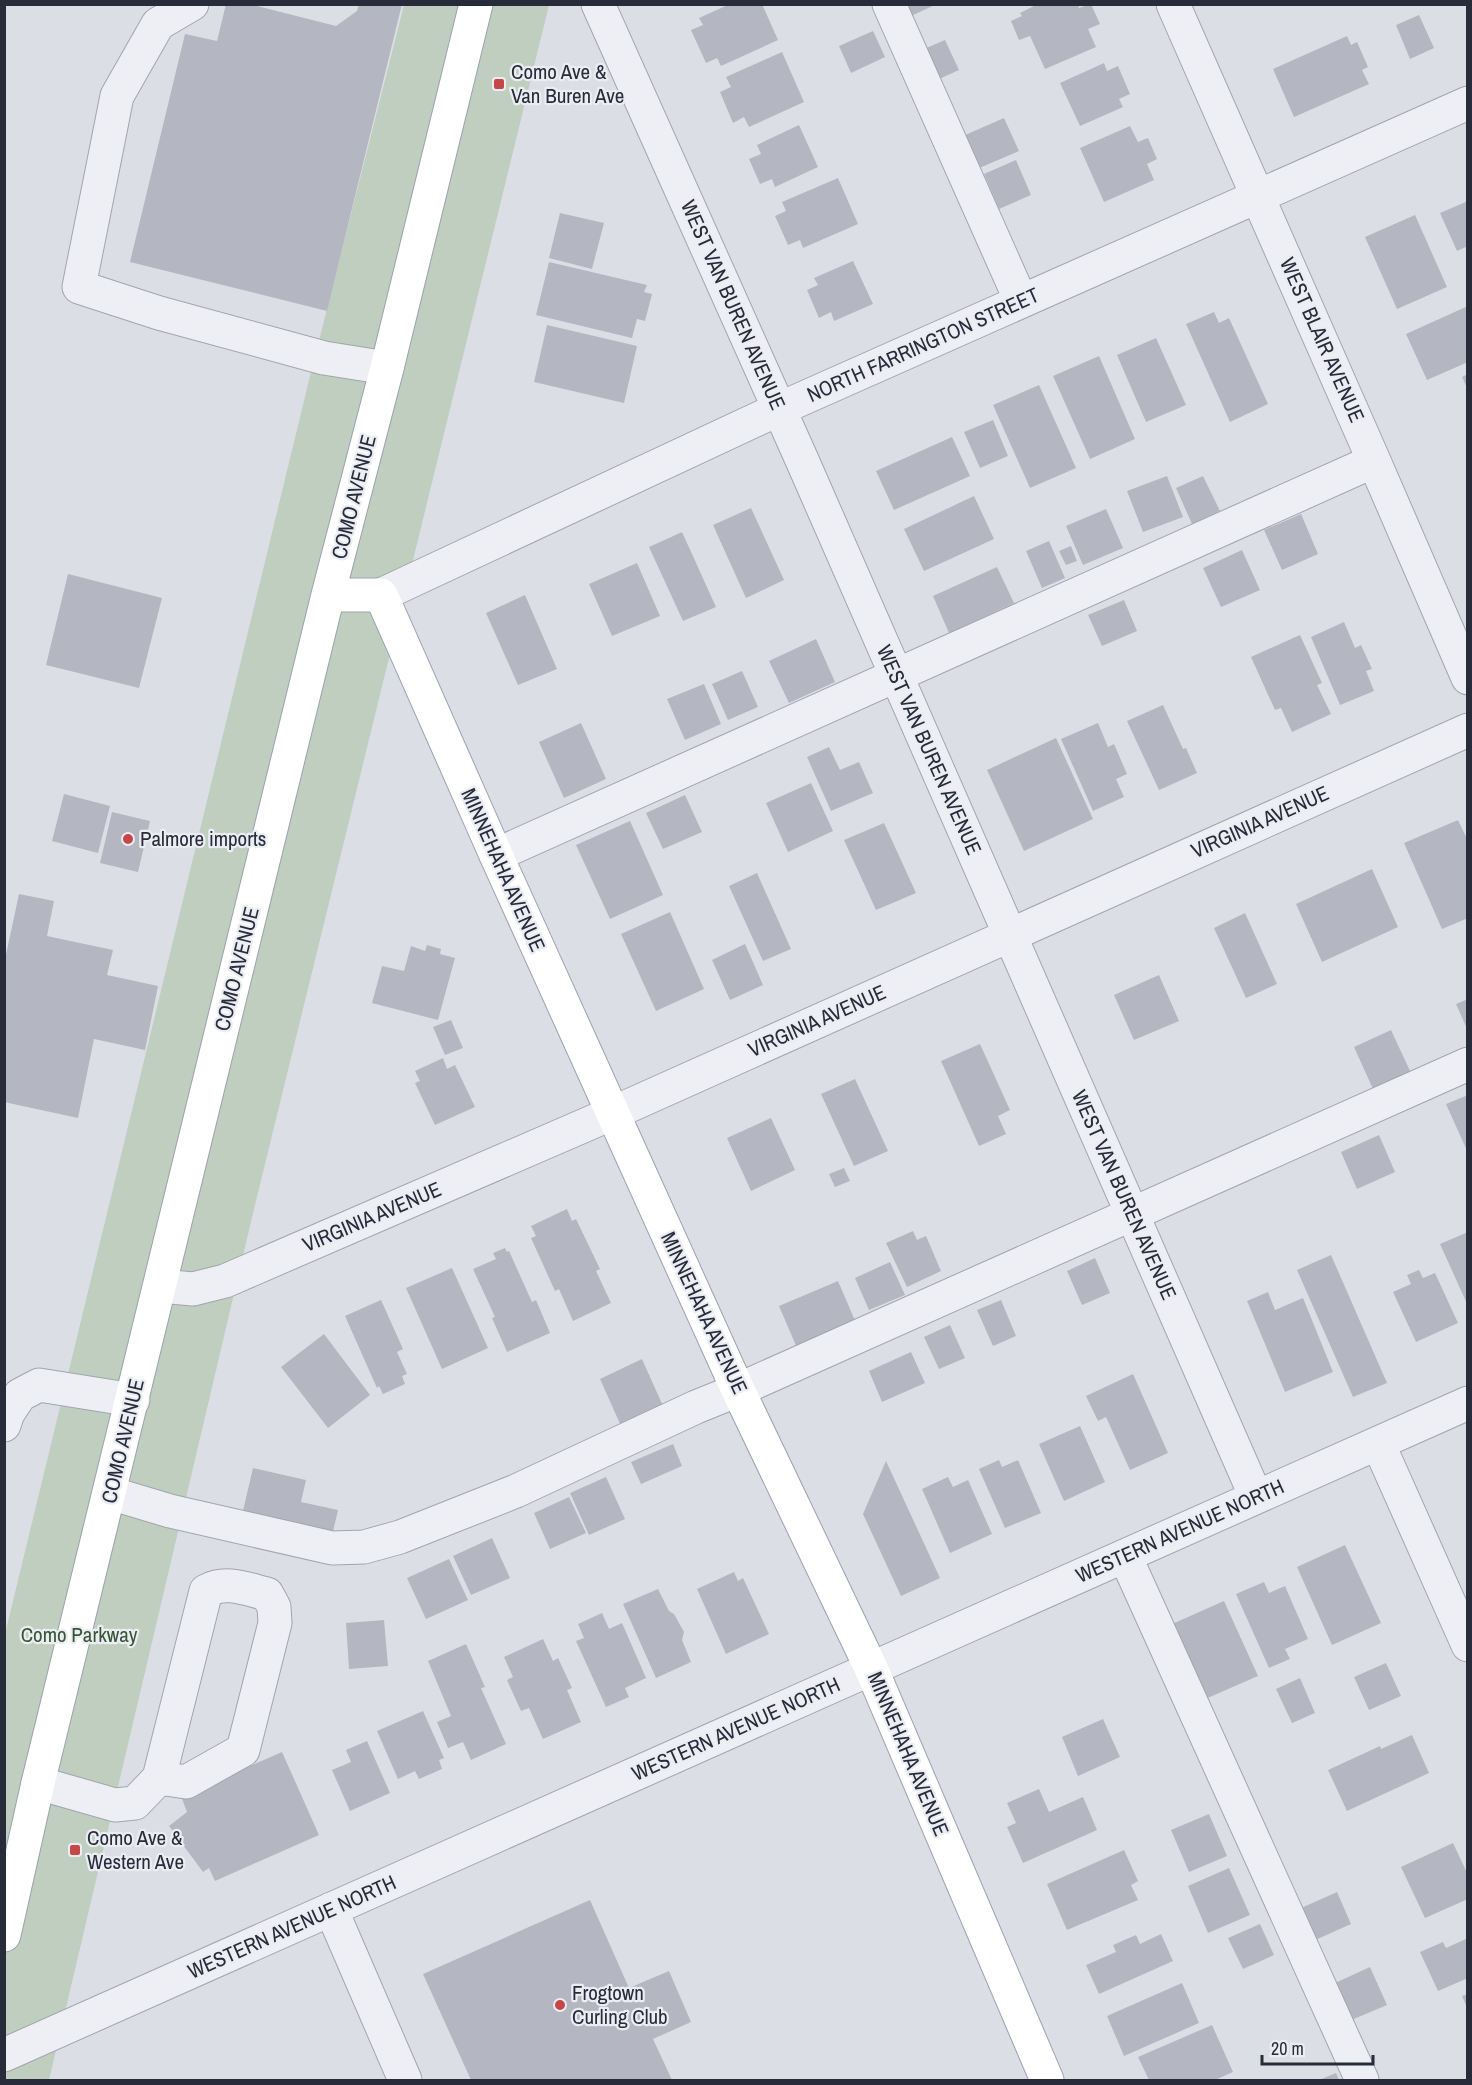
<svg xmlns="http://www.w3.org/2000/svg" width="1472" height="2085" viewBox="0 0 1472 2085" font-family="'Archivo Narrow',sans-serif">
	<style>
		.green { fill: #bfcebe }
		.building { fill: #b4b7c1 }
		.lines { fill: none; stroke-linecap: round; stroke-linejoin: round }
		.minor-casing { stroke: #a2a5ae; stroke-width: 35 }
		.major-casing { stroke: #9ca1b0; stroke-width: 35 }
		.minor { stroke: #eeeff4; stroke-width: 33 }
		.major { stroke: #fff; stroke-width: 33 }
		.poi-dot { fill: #c44847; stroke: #ebedf3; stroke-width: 2 }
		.labels { text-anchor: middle; stroke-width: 4.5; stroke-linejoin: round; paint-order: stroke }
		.poi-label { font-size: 21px; fill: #272b3a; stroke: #ebedf3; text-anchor: start }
		.street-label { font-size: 21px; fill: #272b3a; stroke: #ebedf3 }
		.park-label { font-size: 21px; fill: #365535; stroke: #ebedf3 }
	</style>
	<rect width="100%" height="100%" fill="#dcdee5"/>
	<path class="green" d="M 404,5 L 549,5 L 254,1209 L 49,2080 L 5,2080 L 5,1634 L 310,376 Z"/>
	<path class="building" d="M 226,4 L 249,4 L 336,26 L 357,11 L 359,4 L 402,4 L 327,311 L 130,262 L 185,34 L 217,41 Z
		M 730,4 L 762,4 L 778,40 L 721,66 L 717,58 L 706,63 L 691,30 L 703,25 L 699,18 Z
		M 905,4 L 937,4 L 911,16 Z
		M 1038,4 L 1078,4 L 1079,8 L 1091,4 L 1100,24 L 1088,29 L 1096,47 L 1045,69 L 1030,36 L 1019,40 L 1011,21 L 1022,16 L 1020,13 Z
		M 1419,15 L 1434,48 L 1410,59 L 1396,25 Z
		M 873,31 L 885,57 L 851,73 L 839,46 Z
		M 1347,36 L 1351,45 L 1357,42 L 1368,67 L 1362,70 L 1369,84 L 1294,117 L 1273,69 Z
		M 945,40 L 959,70 L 937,80 L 924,49 Z
		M 782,52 L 804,102 L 749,127 L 744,117 L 733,123 L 720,92 L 731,87 L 726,77 Z
		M 1104,63 L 1107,71 L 1118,66 L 1130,94 L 1119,99 L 1123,107 L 1080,126 L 1060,83 Z
		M 1004,118 L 1019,151 L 977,169 L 963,136 Z
		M 799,125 L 818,167 L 775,187 L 772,179 L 760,184 L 749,159 L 761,154 L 757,145 Z
		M 1130,126 L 1138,142 L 1148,138 L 1157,159 L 1147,164 L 1154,180 L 1104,202 L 1080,148 Z
		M 1016,160 L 1031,195 L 999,209 L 984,174 Z
		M 838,178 L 858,224 L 803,248 L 800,240 L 788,245 L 775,216 L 786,211 L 782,202 Z
		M 1468,201 L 1468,246 L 1457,251 L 1440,213 Z
		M 560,213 L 604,223 L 592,269 L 549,258 Z
		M 1415,215 L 1447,287 L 1397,309 L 1365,237 Z
		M 853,261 L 873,304 L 834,321 L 831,312 L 819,318 L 807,290 L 818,285 L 814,278 Z
		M 549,262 L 647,285 L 644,292 L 652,294 L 645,321 L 637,319 L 632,338 L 536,315 Z
		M 1468,306 L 1468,362 L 1427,380 L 1406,334 Z
		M 1214,312 L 1219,323 L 1229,318 L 1268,404 L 1230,422 L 1186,324 Z
		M 547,325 L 637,346 L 624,403 L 534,382 Z
		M 1156,338 L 1186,405 L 1146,422 L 1117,355 Z
		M 1099,356 L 1135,439 L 1090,459 L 1053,376 Z
		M 1468,374 L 1468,390 L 1462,377 Z
		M 1039,385 L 1076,468 L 1030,488 L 993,405 Z
		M 993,420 L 1008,456 L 980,468 L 964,432 Z
		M 952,437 L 970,476 L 894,510 L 876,471 Z
		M 1167,476 L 1183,517 L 1143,532 L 1127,491 Z
		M 1203,476 L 1220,511 L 1192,524 L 1176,488 Z
		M 974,496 L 994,539 L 924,571 L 904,529 Z
		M 751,508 L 784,580 L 746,598 L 713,525 Z
		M 1106,509 L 1123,548 L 1083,565 L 1066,526 Z
		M 1301,514 L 1318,554 L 1282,570 L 1264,530 Z
		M 682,532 L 716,607 L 683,621 L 649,547 Z
		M 1049,541 L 1065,578 L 1042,588 L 1026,551 Z
		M 1071,546 L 1077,561 L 1066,565 L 1059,551 Z
		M 1242,550 L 1260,590 L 1221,607 L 1203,568 Z
		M 637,563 L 660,616 L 612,636 L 589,584 Z
		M 997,567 L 1014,603 L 949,633 L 933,596 Z
		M 68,574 L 162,598 L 139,688 L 46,665 Z
		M 525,595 L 557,669 L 518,685 L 486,613 Z
		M 1124,600 L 1137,631 L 1102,646 L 1088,615 Z
		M 1344,622 L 1355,648 L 1361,645 L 1372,669 L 1366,671 L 1374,691 L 1340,705 L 1311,637 Z
		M 1300,635 L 1322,683 L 1317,685 L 1331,714 L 1292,732 L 1281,708 L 1275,710 L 1251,657 Z
		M 816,639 L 835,682 L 789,703 L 769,661 Z
		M 742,671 L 758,707 L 728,720 L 712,684 Z
		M 704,684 L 721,724 L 685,740 L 667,699 Z
		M 1163,705 L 1183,749 L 1186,748 L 1197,773 L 1159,790 L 1127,721 Z
		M 581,723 L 606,779 L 564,798 L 539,742 Z
		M 1098,723 L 1108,747 L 1114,744 L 1127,774 L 1116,779 L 1124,797 L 1093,811 L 1061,739 Z
		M 1056,738 L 1093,819 L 1024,851 L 987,770 Z
		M 829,747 L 840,770 L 859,762 L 873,793 L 831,811 L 807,757 Z
		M 811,783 L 833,831 L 788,852 L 766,803 Z
		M 64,794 L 110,806 L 98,853 L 52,841 Z
		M 685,795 L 702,832 L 663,849 L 646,813 Z
		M 112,812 L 150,821 L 138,872 L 100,863 Z
		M 1458,820 L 1468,841 L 1468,918 L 1442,929 L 1404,843 Z
		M 630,821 L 663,895 L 610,919 L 576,845 Z
		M 884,823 L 916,893 L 876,910 L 844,840 Z
		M 1372,869 L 1398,927 L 1322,962 L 1296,904 Z
		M 757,873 L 791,949 L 763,961 L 729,886 Z
		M 19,894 L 54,901 L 47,936 L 113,950 L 107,975 L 158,986 L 145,1050 L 94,1039 L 78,1118 L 4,1102 L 4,964 Z
		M 670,912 L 704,989 L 656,1011 L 621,934 Z
		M 1245,913 L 1277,984 L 1246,998 L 1214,928 Z
		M 745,944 L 763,985 L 730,1000 L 712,960 Z
		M 427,945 L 441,949 L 440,954 L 455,958 L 438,1020 L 372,1003 L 382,966 L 404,971 L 411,946 L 425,951 Z
		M 1159,975 L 1179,1021 L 1134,1040 L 1114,995 Z
		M 1468,999 L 1468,1031 L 1456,1004 Z
		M 451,1020 L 463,1048 L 445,1055 L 433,1027 Z
		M 1391,1030 L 1410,1071 L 1373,1089 L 1354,1047 Z
		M 980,1044 L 1010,1110 L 998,1116 L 1006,1134 L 979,1146 L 941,1061 Z
		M 443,1058 L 447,1069 L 455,1065 L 475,1107 L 435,1125 L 415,1083 L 420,1081 L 415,1071 Z
		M 855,1079 L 888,1151 L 854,1166 L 821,1094 Z
		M 1468,1095 L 1468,1153 L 1446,1104 Z
		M 771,1118 L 795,1170 L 751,1191 L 727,1138 Z
		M 1379,1135 L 1395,1172 L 1357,1189 L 1341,1152 Z
		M 844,1168 L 850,1181 L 835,1187 L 829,1174 Z
		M 567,1209 L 572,1221 L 576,1219 L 600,1269 L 596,1271 L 611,1303 L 573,1321 L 559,1289 L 555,1291 L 531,1238 L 536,1236 L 531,1226 Z
		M 913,1231 L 917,1240 L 926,1236 L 941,1271 L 907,1287 L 886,1243 Z
		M 1468,1232 L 1468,1306 L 1440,1244 Z
		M 505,1248 L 507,1252 L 509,1251 L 532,1302 L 536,1300 L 550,1333 L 507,1352 L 492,1318 L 495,1317 L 473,1269 L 496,1259 L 493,1253 Z
		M 1331,1255 L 1387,1383 L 1353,1397 L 1297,1270 Z
		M 1095,1258 L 1110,1293 L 1082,1305 L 1067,1271 Z
		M 890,1262 L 905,1295 L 869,1310 L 855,1278 Z
		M 452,1268 L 488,1348 L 442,1369 L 406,1288 Z
		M 1419,1270 L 1423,1278 L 1435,1273 L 1458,1323 L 1416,1342 L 1393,1292 L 1411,1284 L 1407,1275 Z
		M 838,1281 L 856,1323 L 797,1348 L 779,1306 Z
		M 1268,1292 L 1275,1310 L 1303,1298 L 1333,1372 L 1285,1392 L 1247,1301 Z
		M 381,1300 L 403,1349 L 397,1352 L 407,1374 L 402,1376 L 405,1384 L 383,1394 L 379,1386 L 377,1388 L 345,1316 Z
		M 1001,1300 L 1016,1336 L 993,1346 L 977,1310 Z
		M 950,1325 L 965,1358 L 939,1369 L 924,1337 Z
		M 324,1334 L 370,1395 L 328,1428 L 281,1367 Z
		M 911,1352 L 925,1383 L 882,1402 L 869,1371 Z
		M 642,1359 L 663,1406 L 621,1426 L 600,1379 Z
		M 1133,1374 L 1168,1453 L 1130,1470 L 1106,1417 L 1098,1421 L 1086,1396 Z
		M 1080,1426 L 1105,1482 L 1064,1501 L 1039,1444 Z
		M 673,1444 L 682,1466 L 641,1484 L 631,1462 Z
		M 999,1460 L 1002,1467 L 1018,1460 L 1041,1513 L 1005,1528 L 979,1469 Z
		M 886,1461 L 940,1578 L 901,1596 L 863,1514 Z
		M 253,1468 L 306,1480 L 301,1502 L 338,1510 L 332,1536 L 242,1515 Z
		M 606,1477 L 625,1519 L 589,1535 L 570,1493 Z
		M 948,1477 L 953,1487 L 968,1480 L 992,1534 L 950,1553 L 922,1489 Z
		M 569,1497 L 586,1533 L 550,1549 L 534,1513 Z
		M 492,1538 L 510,1578 L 471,1595 L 453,1556 Z
		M 1345,1545 L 1381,1623 L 1332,1645 L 1297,1567 Z
		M 449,1559 L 468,1600 L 426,1619 L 407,1578 Z
		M 734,1572 L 738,1581 L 743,1578 L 769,1634 L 726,1654 L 697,1589 Z
		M 1264,1582 L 1269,1593 L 1285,1586 L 1308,1639 L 1285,1649 L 1290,1659 L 1269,1668 L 1236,1594 Z
		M 658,1589 L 669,1611 L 674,1614 L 684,1632 L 682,1640 L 691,1662 L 656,1678 L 623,1604 Z
		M 1224,1601 L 1258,1676 L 1203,1700 L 1170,1625 Z
		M 602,1613 L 609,1629 L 622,1623 L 646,1678 L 625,1688 L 629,1697 L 606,1707 L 576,1641 L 584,1638 L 578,1624 Z
		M 384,1620 L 388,1666 L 349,1669 L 346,1623 Z
		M 543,1639 L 553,1661 L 558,1658 L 572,1688 L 567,1690 L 581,1722 L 543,1739 L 529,1708 L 521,1711 L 507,1680 L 513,1677 L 504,1657 Z
		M 466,1644 L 485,1687 L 481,1688 L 506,1744 L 471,1760 L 463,1742 L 448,1748 L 437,1722 L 451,1716 L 428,1661 Z
		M 1386,1663 L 1401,1696 L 1369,1710 L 1354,1677 Z
		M 1300,1678 L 1315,1713 L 1292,1723 L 1276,1689 Z
		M 423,1711 L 444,1758 L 439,1760 L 442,1769 L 419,1779 L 415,1771 L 398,1779 L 377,1731 Z
		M 1103,1719 L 1120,1757 L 1078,1776 L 1062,1737 Z
		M 1412,1735 L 1429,1773 L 1347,1811 L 1328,1770 L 1380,1746 L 1381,1749 Z
		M 367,1741 L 390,1793 L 350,1811 L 332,1770 L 351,1762 L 346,1750 Z
		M 282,1752 L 319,1835 L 215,1881 L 209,1868 L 203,1872 L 169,1826 L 187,1812 L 181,1796 Z
		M 1039,1789 L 1049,1812 L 1083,1797 L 1097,1830 L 1023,1863 L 1007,1827 L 1016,1823 L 1007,1803 Z
		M 1209,1814 L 1227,1856 L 1189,1872 L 1171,1830 Z
		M 1453,1843 L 1468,1875 L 1468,1899 L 1425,1918 L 1401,1867 Z
		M 1124,1850 L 1138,1881 L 1131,1885 L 1138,1900 L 1067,1930 L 1047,1884 Z
		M 1229,1868 L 1250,1915 L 1208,1933 L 1188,1886 Z
		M 1337,1892 L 1351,1924 L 1313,1941 L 1299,1909 Z
		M 590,1900 L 629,1988 L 669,1971 L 691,2022 L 653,2039 L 672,2080 L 471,2080 L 423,1974 Z
		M 1260,1924 L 1274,1955 L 1243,1969 L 1228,1938 Z
		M 1161,1934 L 1173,1961 L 1099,1994 L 1086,1965 L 1116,1952 L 1113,1945 L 1136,1935 L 1140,1944 Z
		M 1468,1938 L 1468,1978 L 1438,1991 L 1420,1952 L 1443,1942 L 1446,1948 Z
		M 1370,1967 L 1387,2005 L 1349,2021 L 1333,1984 Z
		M 1182,1983 L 1199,2023 L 1124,2056 L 1107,2016 Z
		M 1468,1994 L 1468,2010 L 1462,1996 Z
		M 1212,2025 L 1233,2072 L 1215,2080 L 1149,2080 L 1138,2057 Z
		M 1336,2073 L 1339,2080 L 1319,2080 Z"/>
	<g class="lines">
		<defs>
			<path id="minor" d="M 192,4 L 158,24 L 117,96 L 79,287 L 159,313 L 324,358 L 387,368
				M 598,4 L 802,460 L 1256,1497
				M 889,4 L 1021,301
				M 1173,4 L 1374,461 L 1468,678
				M 381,595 L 779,409 L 1468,103
				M 496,855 L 1374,461
				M 160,1286 L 193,1289 L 225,1281 L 613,1113 L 1468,730
				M 4,1425 L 8,1413 L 20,1395 L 39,1385 L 133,1400
				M 1378,1443 L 1468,1645
				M 110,1493 L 170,1511 L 332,1548 L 364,1547 L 400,1537 L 516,1491 L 696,1407 L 738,1390 L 1468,1064
				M 1125,1556 L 1362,2080
				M 38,1783 L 115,1805 L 135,1803 L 159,1778 L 206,1591 C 226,1580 246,1589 267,1594 L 274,1607 L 275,1623 L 243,1750 L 186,1782 L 159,1778
				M 331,1909 L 405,2080
				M 4,2055 L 1468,1403"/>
			<path id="major" d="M 328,595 L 381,595 L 496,855 L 738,1390 L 871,1668 L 1047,2080
				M 4,1935 L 38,1783 L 328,595 L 387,368 L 476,4"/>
		</defs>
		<use href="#minor" class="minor-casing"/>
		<use href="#major" class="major-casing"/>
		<use href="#minor" class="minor"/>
		<use href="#major" class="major"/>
	</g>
	<g class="poi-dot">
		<rect x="493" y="78" width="12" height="12" rx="3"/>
		<circle cx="128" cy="839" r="6"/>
		<rect x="69" y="1844" width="12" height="12" rx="3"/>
		<circle cx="560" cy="2005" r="6"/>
	</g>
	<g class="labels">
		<g class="poi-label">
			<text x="511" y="79">Como Ave &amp;<tspan x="511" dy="24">Van Buren Ave</tspan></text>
			<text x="140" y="846">Palmore imports</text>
			<text x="87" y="1845">Como Ave &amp;<tspan x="87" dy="24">Western Ave</tspan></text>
			<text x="572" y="2000">Frogtown<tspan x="572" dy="24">Curling Club</tspan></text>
		</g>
		<g class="street-label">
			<text transform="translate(733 305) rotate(66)" y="7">WEST VAN BUREN AVENUE</text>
			<text transform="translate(1322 340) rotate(66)" y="7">WEST BLAIR AVENUE</text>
			<text transform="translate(923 345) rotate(-24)" y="7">NORTH FARRINGTON STREET</text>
			<text transform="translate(354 497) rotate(-76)" y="7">COMO AVENUE</text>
			<text transform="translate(929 750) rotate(66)" y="7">WEST VAN BUREN AVENUE</text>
			<text transform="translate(1260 822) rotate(-24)" y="7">VIRGINIA AVENUE</text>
			<text transform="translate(503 870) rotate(66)" y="7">MINNEHAHA AVENUE</text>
			<text transform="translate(237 969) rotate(-76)" y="7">COMO AVENUE</text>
			<text transform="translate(817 1021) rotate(-24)" y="7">VIRGINIA AVENUE</text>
			<text transform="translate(1124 1195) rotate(66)" y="7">WEST VAN BUREN AVENUE</text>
			<text transform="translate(372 1217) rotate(-23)" y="7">VIRGINIA AVENUE</text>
			<text transform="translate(704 1313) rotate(65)" y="7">MINNEHAHA AVENUE</text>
			<text transform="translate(123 1441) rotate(-77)" y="7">COMO AVENUE</text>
			<text transform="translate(1180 1531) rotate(-24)" y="7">WESTERN AVENUE NORTH</text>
			<text transform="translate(736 1729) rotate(-24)" y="7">WESTERN AVENUE NORTH</text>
			<text transform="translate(908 1754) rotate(67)" y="7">MINNEHAHA AVENUE</text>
			<text transform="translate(292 1927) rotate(-24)" y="7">WESTERN AVENUE NORTH</text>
		</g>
		<g class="park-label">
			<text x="79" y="1642">Como Parkway</text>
		</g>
	</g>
	<rect width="1472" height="2085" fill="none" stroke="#272b3a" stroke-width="12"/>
	<path d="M1262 2055v9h111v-9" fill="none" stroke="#272b3a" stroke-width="3"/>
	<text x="1271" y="2055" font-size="18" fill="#272b3a" stroke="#ebedf3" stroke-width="4.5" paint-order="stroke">20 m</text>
</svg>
